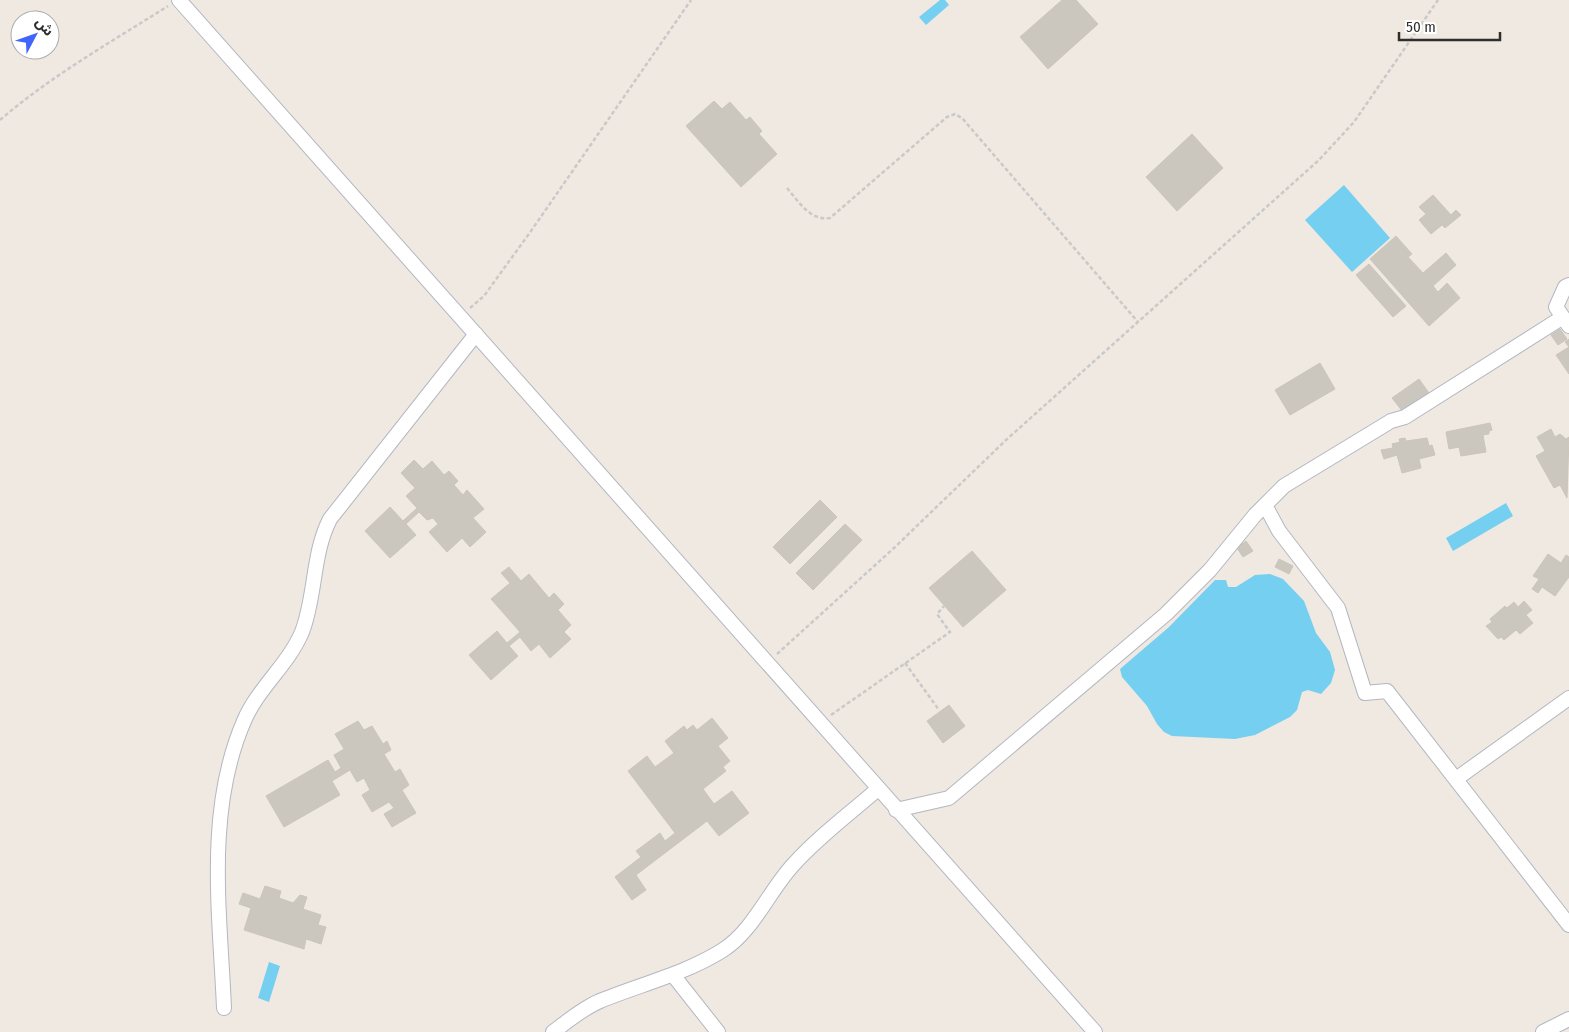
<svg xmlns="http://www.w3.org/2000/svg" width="1569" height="1032" viewBox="0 0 1569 1032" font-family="'Fira Sans Condensed','Noto Sans Arabic',sans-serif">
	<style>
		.water { fill: #75cff0 }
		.building { fill: #cbc7bf; stroke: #cbc5ba }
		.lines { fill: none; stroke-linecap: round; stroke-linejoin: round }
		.minor-casing { stroke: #b4b7c1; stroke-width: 16 }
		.path { stroke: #c9c9c9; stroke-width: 2.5; stroke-dasharray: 4 2.5; stroke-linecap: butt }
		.minor { stroke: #fff; stroke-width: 14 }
	</style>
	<rect width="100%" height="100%" fill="#efe9e1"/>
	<path class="water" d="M 940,0 L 945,0 L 949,5 L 926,25 L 919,17 Z
		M 1344,185 L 1390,238 L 1352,272 L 1305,220 Z
		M 1506,503 L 1513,516 L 1453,551 L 1446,538 Z
		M 1270,574 L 1283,579 L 1304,601 L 1316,633 L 1330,652 L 1335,670 L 1331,683 L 1321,694 L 1308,690 L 1302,692 L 1297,710 L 1290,717 L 1255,735 L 1235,739 L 1172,736 L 1164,732 L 1157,724 L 1147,706 L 1122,677 L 1120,669 L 1169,627 L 1215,580 L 1226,580 L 1228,587 L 1236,587 L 1255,575 Z
		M 269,962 L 280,966 L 269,1002 L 258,998 Z"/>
	<path class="building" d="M 1062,0 L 1076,0 L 1098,24 L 1048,69 L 1020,37 Z
		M 714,101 L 722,109 L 730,102 L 746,120 L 750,117 L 762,131 L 759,134 L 777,154 L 741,187 L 686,126 Z
		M 1192,134 L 1223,168 L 1177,211 L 1146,177 Z
		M 1433,195 L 1451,215 L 1456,210 L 1461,215 L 1445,228 L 1442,225 L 1431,234 L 1419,220 L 1426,214 L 1419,207 Z
		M 1396,236 L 1412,254 L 1408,257 L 1423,273 L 1446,253 L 1456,265 L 1433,286 L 1438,292 L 1447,283 L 1460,298 L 1429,326 L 1370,259 Z
		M 1369,264 L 1406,306 L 1393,317 L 1356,275 Z
		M 1560,329 L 1567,339 L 1558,345 L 1551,335 Z
		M 1569,339 L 1569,374 L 1556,355 L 1569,347 L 1565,342 Z
		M 1320,363 L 1335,389 L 1290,415 L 1275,390 Z
		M 1419,379 L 1429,393 L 1403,412 L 1392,398 Z
		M 1490,423 L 1492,430 L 1489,431 L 1489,434 L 1483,435 L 1486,452 L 1461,456 L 1459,447 L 1449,449 L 1446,432 Z
		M 1551,429 L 1555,437 L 1560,434 L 1566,439 L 1569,437 L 1567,498 L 1560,485 L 1554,488 L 1536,456 L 1545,451 L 1537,437 Z
		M 1405,438 L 1406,441 L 1427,438 L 1429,446 L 1432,445 L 1435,455 L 1419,459 L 1421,468 L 1402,473 L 1397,455 L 1384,459 L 1381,450 L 1393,448 L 1392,444 L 1400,442 L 1399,439 Z
		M 414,460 L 423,469 L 432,461 L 444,475 L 449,471 L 458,481 L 454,485 L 463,495 L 467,490 L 484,509 L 473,518 L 486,532 L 470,547 L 462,538 L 447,552 L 429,532 L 438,524 L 433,518 L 427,520 L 419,512 L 406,524 L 416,535 L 390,558 L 365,531 L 390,507 L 403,521 L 417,508 L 406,496 L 415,488 L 401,473 Z
		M 820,500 L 837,517 L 790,564 L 773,547 Z
		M 845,524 L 862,540 L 813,590 L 796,573 Z
		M 1246,541 L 1253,551 L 1243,557 L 1237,548 Z
		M 972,551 L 1006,590 L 963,627 L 929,588 Z
		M 1548,554 L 1561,563 L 1566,555 L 1569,557 L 1569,577 L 1555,596 L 1542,587 L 1538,593 L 1532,589 L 1539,579 L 1533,576 Z
		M 1279,559 L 1293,566 L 1289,574 L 1275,567 Z
		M 509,567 L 521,581 L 529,574 L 549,598 L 554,593 L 564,604 L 558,610 L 571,625 L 564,632 L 571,639 L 550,658 L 539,644 L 531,651 L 520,637 L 509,646 L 518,656 L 491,680 L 469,655 L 497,631 L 507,643 L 520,632 L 491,599 L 510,583 L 501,573 Z
		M 1524,601 L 1532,610 L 1526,615 L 1533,623 L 1520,634 L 1516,630 L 1504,640 L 1501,637 L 1498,639 L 1486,626 L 1492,622 L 1490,619 L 1505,606 L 1507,608 L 1514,602 L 1518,607 Z
		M 949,705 L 965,726 L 943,743 L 927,721 Z
		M 712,718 L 728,738 L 718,746 L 730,761 L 723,767 L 726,771 L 703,789 L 714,804 L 732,791 L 749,813 L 719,836 L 707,821 L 636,875 L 646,890 L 632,900 L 615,877 L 641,857 L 636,851 L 660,833 L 665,841 L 675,833 L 628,771 L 647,756 L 655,767 L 674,753 L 665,741 L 684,726 L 687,730 L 693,725 L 697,730 Z
		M 358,721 L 364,730 L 372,726 L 383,744 L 387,741 L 391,750 L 384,754 L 395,772 L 400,769 L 409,785 L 402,790 L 416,813 L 392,827 L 384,814 L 394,808 L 389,802 L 372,812 L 362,795 L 370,790 L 364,778 L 357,782 L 350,770 L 332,781 L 340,795 L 284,827 L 266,796 L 328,760 L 335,772 L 341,768 L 334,755 L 344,749 L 335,734 Z
		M 265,886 L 281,891 L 279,898 L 293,903 L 300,895 L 307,897 L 303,909 L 321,915 L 318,925 L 326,927 L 321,944 L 306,939 L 304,949 L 244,930 L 251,908 L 239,904 L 243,893 L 260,899 Z"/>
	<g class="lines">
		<defs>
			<path id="minor" d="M 179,0 L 1095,1032
				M 1569,285 L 1565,287 L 1556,307 L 1569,326
				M 1265,505 L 1279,531 L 1338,608 L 1365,693 L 1387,691 L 1569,925
				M 1456,779 L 1569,698
				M 896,810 L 949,798 L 1166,614 L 1210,570 L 1255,515 L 1284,486 L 1391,421 L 1405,417 L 1563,317
				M 673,975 L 718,1032
				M 224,1008 C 220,913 205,811 244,721 C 258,688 288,665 302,632 C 316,596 312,554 330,519 L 476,334
				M 553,1032 C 568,1021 583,1008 600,1001 C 641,984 685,974 723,950 C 753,931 769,891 793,865 C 818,837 849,814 878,789
				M 1543,1032 L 1569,1019"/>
		</defs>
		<use href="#minor" class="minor-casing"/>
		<path class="path" d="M 0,120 C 51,76 111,42 168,6
			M 787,188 C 799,202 810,221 830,218 L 947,117 L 955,114 L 962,118 L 1138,322
			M 470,308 L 484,296 L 531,231 L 691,0
			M 777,654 L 894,548 L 1006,440 L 1319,160 L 1354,122 L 1438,0
			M 905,663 L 939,710
			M 831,715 L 950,632 L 937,614 L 944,606"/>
		<use href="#minor" class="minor"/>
	</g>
	<g transform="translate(35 35) rotate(49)"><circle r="24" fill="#ffffff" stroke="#ababab"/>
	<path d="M0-4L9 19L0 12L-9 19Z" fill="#4264fb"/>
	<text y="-8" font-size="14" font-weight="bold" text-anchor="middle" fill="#2e2e2e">ش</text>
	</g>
	<path d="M1399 32v8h101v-8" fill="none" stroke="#2e2e2e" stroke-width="2.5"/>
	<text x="1406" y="32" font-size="15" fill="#2e2e2e" stroke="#ffffff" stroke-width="4" paint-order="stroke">50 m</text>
</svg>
